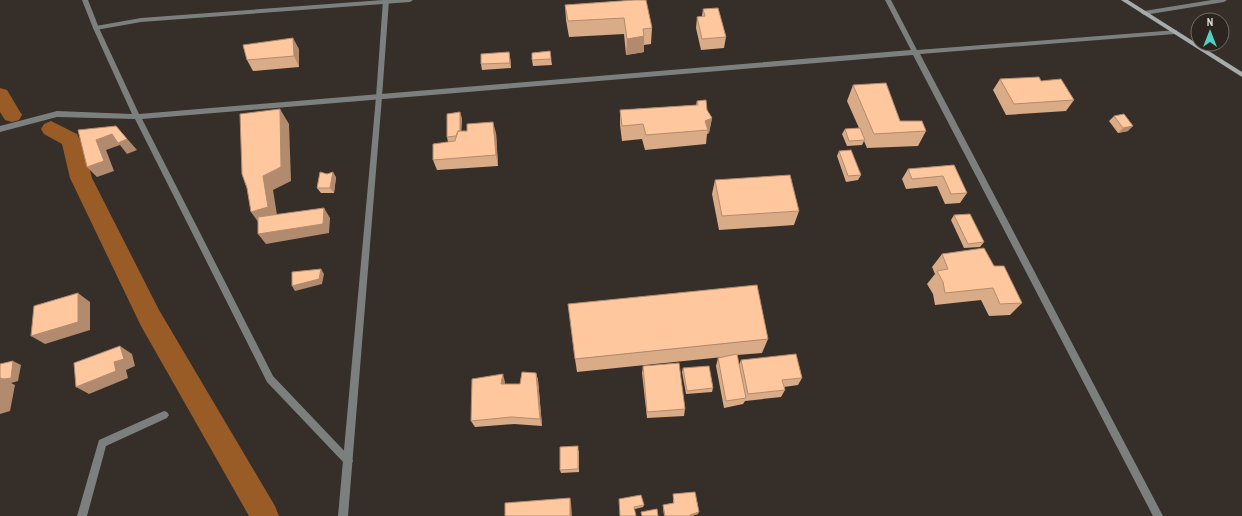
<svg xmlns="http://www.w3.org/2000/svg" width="1242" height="516" viewBox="0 0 1242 516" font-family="'Archivo Narrow',sans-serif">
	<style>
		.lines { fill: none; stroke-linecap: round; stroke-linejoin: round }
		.canal { fill: #995c27; fill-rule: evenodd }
		.service { fill: #7b807f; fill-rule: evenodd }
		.minor { fill: #7b807f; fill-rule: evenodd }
		.tertiary { fill: #7b807f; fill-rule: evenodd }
		.secondary { fill: #a4adac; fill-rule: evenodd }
		.wall { fill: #daab87 }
		.shaded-wall { fill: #b28b6e }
		.building { fill: #fec79d; stroke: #b28b6e }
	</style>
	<rect width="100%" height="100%" fill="#362e29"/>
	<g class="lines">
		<path class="canal" d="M 0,88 L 7,90 L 22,115 L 19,120 L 12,122 L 5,120 L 0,112 Z
			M 51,121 L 77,134 L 84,148 L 92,178 L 159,310 L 275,506 L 279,516 L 249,516 L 141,326 L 70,178 L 62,144 L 44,134 L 41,129 L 44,124 Z"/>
		<path class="service" d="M 383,0 L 413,0 L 410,2 L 141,22 L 96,30 L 93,28 L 96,26 L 141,18 Z
			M 1212,0 L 1227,0 L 1224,2 L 1144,15 L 1141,13 L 1144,11 Z
			M 164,411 L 167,412 L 169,415 L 167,418 L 106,446 L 87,516 L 77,516 L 99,440 Z"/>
		<path class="minor" d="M 82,0 L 88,0 L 99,28 L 139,114 L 911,50 L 885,0 L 891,0 L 917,50 L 1177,30 L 1177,34 L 1175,34 L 920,54 L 1163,516 L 1153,516 L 913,55 L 142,119 L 273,376 L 351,458 L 353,461 L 351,464 L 348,466 L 345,464 L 267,382 L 135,119 L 57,117 L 0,132 L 0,126 L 57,111 L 132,114 L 93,28 Z"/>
		<path class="tertiary" d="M 383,0 L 389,0 L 382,97 L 348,516 L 338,516 L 376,97 Z"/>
		<path class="secondary" d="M 1121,0 L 1128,0 L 1242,72 L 1242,77 Z"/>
	</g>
	<path class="wall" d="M 635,0 L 652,28 L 651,44 L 644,45 L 644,52 L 626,55 L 624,34 L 569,37 L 566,20 L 565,5 Z
		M 703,9 L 726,37 L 724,48 L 701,50 L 696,28 L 697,17 L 702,16 Z
		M 299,49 L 299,67 L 253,71 L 247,60 Z
		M 550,51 L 552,65 L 533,66 L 532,60 Z
		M 509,52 L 510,57 L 511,68 L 482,70 L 481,64 Z
		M 1000,79 L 1041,81 L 1074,100 L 1066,111 L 1006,115 L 993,90 Z
		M 853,85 L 900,121 L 926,131 L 918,146 L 867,148 L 864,141 L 862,145 L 847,146 L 842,134 L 845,129 L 859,128 L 847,101 Z
		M 697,101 L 707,110 L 712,118 L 709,133 L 707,134 L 706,144 L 645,150 L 642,139 L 622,141 L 620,125 L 620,110 L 696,105 Z
		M 1114,116 L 1128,131 L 1118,133 L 1109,121 Z
		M 462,118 L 461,131 L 496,133 L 498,166 L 437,170 L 433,160 L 448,142 L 447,137 Z
		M 839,151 L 861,175 L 858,180 L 846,182 L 837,156 Z
		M 954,165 L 967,193 L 960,203 L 945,204 L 937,186 L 906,189 L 902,179 L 908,169 Z
		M 336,177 L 334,193 L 321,193 L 317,188 Z
		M 715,180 L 799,211 L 794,225 L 719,230 L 712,194 Z
		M 954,215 L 984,242 L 980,247 L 964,248 L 951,220 Z
		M 942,254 L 994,266 L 1022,303 L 1010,315 L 989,316 L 981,300 L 935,305 L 933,294 L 927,284 L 935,274 L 932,267 Z
		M 768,339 L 762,353 L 737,355 L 739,365 L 741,360 L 802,378 L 798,385 L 784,387 L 785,390 L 781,397 L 745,401 L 743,404 L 724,408 L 716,366 L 718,358 L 723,357 L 577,372 L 575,359 Z
		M 643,366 L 685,409 L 684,416 L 647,418 L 642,373 Z
		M 683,368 L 713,388 L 712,392 L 686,394 L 682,372 Z
		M 536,373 L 538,380 L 542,426 L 514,424 L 475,427 L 471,421 L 505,382 L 505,384 L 520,384 Z
		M 579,450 L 579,472 L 561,473 L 560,470 Z
		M 673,494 L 698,514 L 692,516 L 664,516 L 663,507 L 663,505 L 673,503 Z
		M 619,499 L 644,505 L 643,507 L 635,509 Z"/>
	<path class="shaded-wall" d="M 644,36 L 644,52 L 626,55 L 627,39 Z
		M 293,38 L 299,49 L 299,67 L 294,56 Z
		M 509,52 L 510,57 L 511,68 L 510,63 Z
		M 280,109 L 289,124 L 291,181 L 273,190 L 278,221 L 261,226 L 251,212 L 263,176 Z
		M 460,112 L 462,118 L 461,141 L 459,136 Z
		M 712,118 L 709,133 L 707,134 L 708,130 L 705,121 Z
		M 493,122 L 496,133 L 498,166 L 496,155 Z
		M 116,126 L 137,150 L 127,154 L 120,145 L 106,150 L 114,171 L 97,177 L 87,167 L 96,140 Z
		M 1133,126 L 1128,131 L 1118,133 L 1123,128 Z
		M 333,172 L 336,177 L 334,193 L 330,188 Z
		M 324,208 L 330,218 L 329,233 L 266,244 L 258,234 Z
		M 321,269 L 324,274 L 322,284 L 295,291 L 292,286 Z
		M 78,293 L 90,302 L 90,330 L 45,344 L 31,336 Z
		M 120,346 L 132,354 L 135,366 L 126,370 L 128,378 L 89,394 L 76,387 L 114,362 Z
		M 13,361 L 21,365 L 18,381 L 11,383 L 15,385 L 10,411 L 0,414 L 0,378 Z
		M 536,373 L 538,380 L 542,426 L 540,419 Z
		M 503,374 L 505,382 L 504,391 L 501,384 Z
		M 570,498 L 571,503 L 572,516 L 570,516 Z
		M 699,512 L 698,514 L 692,516 L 690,516 L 690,515 Z"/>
	<path class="building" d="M 635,0 L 646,0 L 652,28 L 643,29 L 644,36 L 627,39 L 624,18 L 568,21 L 565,5 Z
		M 718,8 L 726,37 L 702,39 L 697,17 L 705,16 L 703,9 Z
		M 293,38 L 294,56 L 247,60 L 243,45 Z
		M 550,51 L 551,59 L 532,60 L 532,53 Z
		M 509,52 L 510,63 L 481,64 L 481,54 Z
		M 1039,77 L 1041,81 L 1061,79 L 1074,100 L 1014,104 L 1000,79 Z
		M 886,83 L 900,121 L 922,121 L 926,131 L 874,134 L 853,85 Z
		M 706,100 L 707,110 L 712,118 L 705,121 L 708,130 L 646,135 L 643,124 L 622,126 L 620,110 L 698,105 L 697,101 Z
		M 280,109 L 281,167 L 263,176 L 268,207 L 251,212 L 247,188 L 242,174 L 240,114 Z
		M 460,112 L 460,131 L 458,131 L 456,136 L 447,137 L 447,114 Z
		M 1124,114 L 1133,126 L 1123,128 L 1114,116 Z
		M 493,122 L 496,155 L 433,160 L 433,144 L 455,141 L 458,131 L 467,131 L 467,124 Z
		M 116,126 L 127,139 L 118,143 L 112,134 L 96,140 L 104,161 L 87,167 L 78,130 Z
		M 860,128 L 865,140 L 849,141 L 845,129 Z
		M 851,150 L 861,175 L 848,176 L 839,151 Z
		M 954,165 L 967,193 L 951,194 L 943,176 L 912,179 L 908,169 Z
		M 320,172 L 327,174 L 333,172 L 330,188 L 317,188 Z
		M 790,175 L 799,211 L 722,216 L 715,180 Z
		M 324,208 L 323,224 L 258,234 L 258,217 Z
		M 970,214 L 984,242 L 968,244 L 954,215 Z
		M 984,248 L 994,266 L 1004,266 L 1022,303 L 1000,304 L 993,288 L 945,293 L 943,282 L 937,271 L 948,269 L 942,254 Z
		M 321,269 L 319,279 L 292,286 L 292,272 Z
		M 757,285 L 768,339 L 575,359 L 568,304 Z
		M 78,293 L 78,322 L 31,336 L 34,306 Z
		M 120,346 L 124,359 L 114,362 L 116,371 L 76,387 L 74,363 Z
		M 737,354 L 746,398 L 726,401 L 718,358 Z
		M 796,354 L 802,378 L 782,380 L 785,390 L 748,394 L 741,360 Z
		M 13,361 L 11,378 L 4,379 L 0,378 L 0,364 Z
		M 679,363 L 685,409 L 647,412 L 643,366 Z
		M 709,366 L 713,388 L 687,391 L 683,368 Z
		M 522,372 L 536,373 L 540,419 L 511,417 L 471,421 L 472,379 L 503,374 L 501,384 L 520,384 Z
		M 578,446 L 578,469 L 560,470 L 560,447 Z
		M 695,492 L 699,512 L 690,515 L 690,516 L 665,516 L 663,505 L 674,503 L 673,494 Z
		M 641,495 L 644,505 L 634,507 L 636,516 L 620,516 L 619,499 Z
		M 570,498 L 570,516 L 505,516 L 505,503 Z
		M 657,509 L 658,516 L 642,516 L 641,512 Z"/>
	<g transform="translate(1210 32)"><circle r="19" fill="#2c251f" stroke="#746d68"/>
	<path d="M0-3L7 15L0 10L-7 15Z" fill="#55cec5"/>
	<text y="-6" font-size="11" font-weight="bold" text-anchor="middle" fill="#dfdad6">N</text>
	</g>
</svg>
